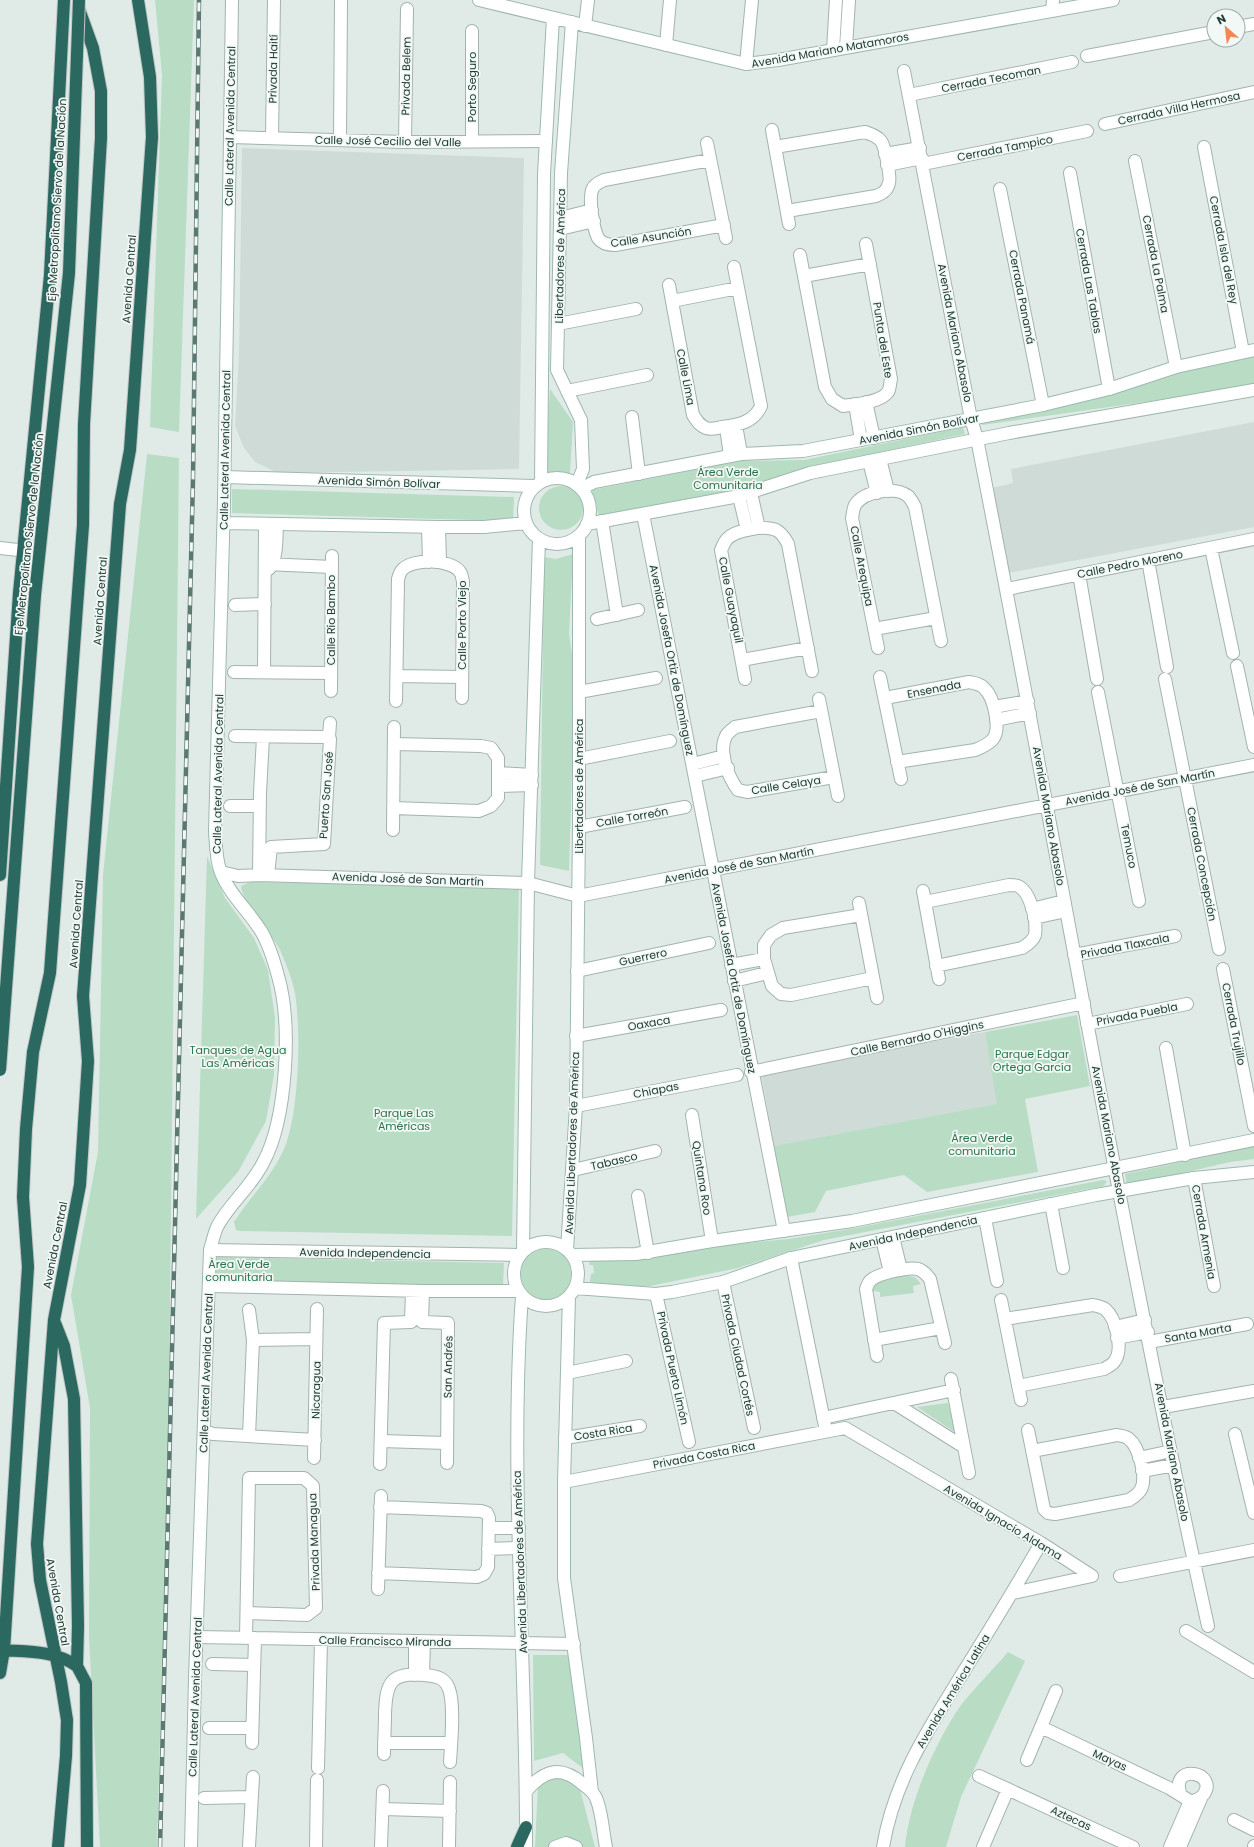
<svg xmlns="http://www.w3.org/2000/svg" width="1254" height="1847" viewBox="0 0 1254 1847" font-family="Poppins,sans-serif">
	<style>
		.built { fill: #cedbd6 }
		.green { fill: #b8ddc4 }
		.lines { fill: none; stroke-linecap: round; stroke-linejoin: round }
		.street-casing { stroke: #a3b3ae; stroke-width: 14 }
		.secondary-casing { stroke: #9eb8b0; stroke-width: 14 }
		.highway-casing { stroke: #c1c8c7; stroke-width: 14 }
		.street { stroke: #fff; stroke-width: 12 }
		.secondary { stroke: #fff; stroke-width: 12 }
		.highway { stroke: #2b6960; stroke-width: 12 }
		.rail-casing { stroke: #5b7872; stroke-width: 4.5 }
		.rail { stroke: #f1f8f5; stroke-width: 3; stroke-dasharray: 9; stroke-linecap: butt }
		.highway-bridge-casing { stroke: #c1c8c7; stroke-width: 14; stroke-linecap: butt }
		.highway-bridge { stroke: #2b6960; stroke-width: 12 }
		.labels { text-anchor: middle; stroke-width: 3.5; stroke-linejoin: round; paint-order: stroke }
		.street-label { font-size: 11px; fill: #203c36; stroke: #f1f8f5 }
		.park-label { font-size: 11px; fill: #2a744b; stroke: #f1f8f5 }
	</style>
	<rect width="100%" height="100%" fill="#e0ebe7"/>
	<path class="built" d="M 242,148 L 524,158 L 519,469 L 278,473 L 255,462 L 244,448 L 235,426 L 239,356 Z
		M 1254,422 L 1254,527 L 1008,573 L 992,488 L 1013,483 L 1011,469 Z
		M 985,1032 L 998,1104 L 774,1146 L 761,1073 Z"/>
	<path class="green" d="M 155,0 L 194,0 L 179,432 L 150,427 L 162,75 Z
		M 1254,355 L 1254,384 L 1208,393 L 982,425 L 980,418 Z
		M 550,389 L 573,422 L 570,473 L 545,475 Z
		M 963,427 L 965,434 L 811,467 L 732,492 L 599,516 L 592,490 L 741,461 L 804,460 Z
		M 147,454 L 179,458 L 169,1403 L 157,1847 L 100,1847 L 89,1638 L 90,1408 L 71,1295 L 98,1152 L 103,875 Z
		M539 508a22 22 0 1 1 44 0a22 22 0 1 1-44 0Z
		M 232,489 L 514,497 L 513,521 L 232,513 Z
		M 573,554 L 569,634 L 575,674 L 569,871 L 540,865 L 544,557 L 556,559 Z
		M 207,856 L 225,898 L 254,938 L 268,970 L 275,1017 L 274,1075 L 266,1121 L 238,1172 L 196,1219 Z
		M 250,882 L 519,887 L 512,1236 L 240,1231 L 236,1230 L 234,1222 C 251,1195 275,1174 286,1144 C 299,1108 301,1031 295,993 C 292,978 286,964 280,950 C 273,935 241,899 241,886 Z
		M 1077,1015 L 1090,1086 L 1025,1099 L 1038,1172 L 927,1192 L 904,1175 L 826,1191 L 815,1212 L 787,1217 L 774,1146 L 997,1104 L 985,1032 Z
		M 1254,1147 L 1254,1159 L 1230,1162 L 1127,1186 L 1125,1174 Z
		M 1103,1180 L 1107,1181 L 1104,1186 L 824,1240 L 738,1268 L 650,1286 L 589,1286 L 591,1274 L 594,1273 L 593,1265 L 589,1265 L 590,1257 L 631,1260 L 706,1247 L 788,1239 L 850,1229 Z
		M521 1274a25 25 0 1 1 50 0a25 25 0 1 1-50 0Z
		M 214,1257 L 504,1263 L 503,1287 L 214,1282 Z
		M 901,1275 L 915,1277 L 921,1284 L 913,1286 L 914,1293 L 880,1297 L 880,1292 L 873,1291 L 872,1285 L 875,1281 Z
		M 948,1403 L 956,1433 L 917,1407 Z
		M 1008,1652 L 1025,1661 L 961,1797 L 946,1847 L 905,1847 C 909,1801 935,1743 961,1705 C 975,1687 993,1670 1008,1652 Z
		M 533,1655 L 571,1655 L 584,1769 L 563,1753 L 534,1761 Z
		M 551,1772 L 578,1781 L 595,1847 L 535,1847 L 538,1784 Z"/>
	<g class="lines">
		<defs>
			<path id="street" d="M 232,0 L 230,137 L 405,142 L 546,141
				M 1052,11 L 1053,0
				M 585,26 L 588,0
				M 1238,27 L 1254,24
				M 666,45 L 670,0
				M 846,47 L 849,0
				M 833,50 L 836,0
				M 1087,56 L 1214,32
				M 746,64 L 752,0
				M 904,71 L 971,419 L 977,439 C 1055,835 1121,1233 1208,1626
				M 909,95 L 1072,62
				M 1105,124 L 1254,92
				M 772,130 L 789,224
				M 272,138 L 274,0
				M 340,140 L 341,0
				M 405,142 L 407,9
				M 472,142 L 472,31
				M 707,143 L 726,238
				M 775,147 L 865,132 C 871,134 877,136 881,141 C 885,146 891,178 889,183 C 887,191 883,193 876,196 L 787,211
				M 1204,147 L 1243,352
				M 885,154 L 920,148
				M 710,160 L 604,180 C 600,182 595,184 593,188 C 588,197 593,228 598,238 C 602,244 608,245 615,245 L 724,225
				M 1135,161 L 1176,367
				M 923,164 L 1087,131
				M 887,165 L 922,158
				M 1070,173 L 1109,389
				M 1000,189 L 1043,405
				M 561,218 L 592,210
				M 560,229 L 594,221
				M 800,255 L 825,387 L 832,399 L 843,406 C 855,404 880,403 888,392 C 890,389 890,383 891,379 L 866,244
				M 804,276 L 870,264
				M 669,285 L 693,415 C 697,421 699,425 706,428 C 711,430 717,428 722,427 C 739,425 754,422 761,406 L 734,267
				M 672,301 L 738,288
				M 558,324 L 636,309
				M 567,391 L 647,375
				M 866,402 L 874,438
				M 855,404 L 861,440
				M 632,417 L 639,474
				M 736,425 L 741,454
				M 726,427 L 730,456
				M 880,459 L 888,491
				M 869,461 L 877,493
				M 751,493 L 759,528
				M 739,496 L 747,530
				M 643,514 L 784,1231
				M 602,521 L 617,615
				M 428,527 L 429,562
				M 439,527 L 440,562
				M 0,548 L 18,550
				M 1211,548 L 1233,653
				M 1148,560 L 1167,667
				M 266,564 L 332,567
				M 269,569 C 278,557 276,538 277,524
				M 1079,574 L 1097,679
				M 1007,589 L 1254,539
				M 235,605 L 265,604
				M 597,619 L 638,610
				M 874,629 L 936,618
				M 878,648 L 852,518 C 853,514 853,509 855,505 C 864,491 895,486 908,496 C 911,499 913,503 915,507 L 941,641
				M 742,660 L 808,648
				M 1237,666 L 1254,747
				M 234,672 L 331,673
				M 264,672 L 265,524
				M 397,676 L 462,677
				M 880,677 L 901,779
				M 745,679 L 721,550 C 723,546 724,542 727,539 C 735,530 765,525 776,530 C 782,533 785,538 788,544 L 812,671
				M 1165,679 L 1219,949
				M 331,691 L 332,556
				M 579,692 L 656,678
				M 1098,692 L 1139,901
				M 885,698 L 969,682 C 975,683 981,684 985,689 C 994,698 1001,729 993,739 C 988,745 982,747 975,750 L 897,762
				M 819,699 L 838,796
				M 396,701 L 398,579 C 399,576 400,572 402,570 C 412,558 452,559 460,572 C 462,574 462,579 463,581 L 462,698
				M 994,707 L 1028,701
				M 821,711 L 735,727 C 732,730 728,732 726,736 C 718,751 728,777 738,790 L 747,792 L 834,777
				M 996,720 L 1030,713
				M 235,736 L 327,737 L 330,739 L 324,844 L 271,847 L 268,875
				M 329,737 L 330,723
				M 579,759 L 670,741
				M 693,764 L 724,756
				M 498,773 L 532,775
				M 695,776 L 728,768
				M 498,786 L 532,785
				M 230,806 L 260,806
				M 393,808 L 479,811 L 491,806 L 498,798 L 498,758 L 491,748 L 481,746 L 394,744
				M 579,827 L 685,807
				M 393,830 L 394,727
				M 221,872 L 238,876 L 259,875 L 528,883 L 578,896 L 1254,765
				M 259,875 L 260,793 L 263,737
				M 923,891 L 939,979
				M 925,902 L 1009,885 C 1012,885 1016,885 1018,886 C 1031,892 1037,922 1035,935 C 1033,941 1027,945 1022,948 L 936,966
				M 859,903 L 877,998
				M 1032,909 L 1064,901
				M 861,915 L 783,928 L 771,935 L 764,945 L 764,959 L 772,986 L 781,994 L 791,995 L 873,978
				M 1034,918 L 1066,911
				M 1074,955 L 1175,936
				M 731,965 L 764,959
				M 1223,969 L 1254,1126
				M 577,971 L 709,943
				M 734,981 L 767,973
				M 1087,1024 L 1187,1004
				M 576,1036 L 721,1010
				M 1166,1048 L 1185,1155
				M 751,1072 L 1084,1003
				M 576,1106 L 737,1075
				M 692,1115 L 712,1241
				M 573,1170 L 655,1151
				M 1194,1178 L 1214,1286
				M 638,1196 L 648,1253
				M 1051,1204 L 1063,1268
				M 985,1218 L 997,1281
				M 893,1237 L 901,1270
				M 882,1239 L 890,1272
				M 210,1250 L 520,1255
				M 791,1258 L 826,1431
				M 723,1282 L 754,1428
				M 209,1286 L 423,1291 L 518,1291
				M 423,1291 L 422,1322 L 448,1323 L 447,1463
				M 656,1294 L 689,1442
				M 1001,1300 L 1021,1400
				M 249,1310 L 253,1340 L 249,1436
				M 1005,1319 L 1093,1305 C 1097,1306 1102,1307 1105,1309 C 1116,1318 1124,1350 1114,1362 C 1112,1365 1107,1367 1104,1369 L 1018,1386
				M 1115,1327 L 1145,1320
				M 1117,1338 L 1148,1332
				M 253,1340 L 316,1339
				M 874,1340 L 941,1328
				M 1149,1342 L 1247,1324
				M 877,1356 L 866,1289 C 867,1287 868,1283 870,1281 C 878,1273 908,1267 918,1269 C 924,1271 927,1275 930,1279 L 945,1343
				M 567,1373 L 626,1361
				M 951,1379 L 969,1473
				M 894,1403 L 964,1447
				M 1163,1407 L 1254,1391
				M 823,1418 L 954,1390
				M 1028,1430 L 1044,1509 L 1048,1513 L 1055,1514 L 1129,1500 C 1134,1497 1140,1493 1142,1487 C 1146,1475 1139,1447 1129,1439 C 1126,1436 1121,1436 1117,1435 L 1032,1451
				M 204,1431 L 213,1434 L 315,1440
				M 1235,1434 L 1254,1513
				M 565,1438 L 640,1426
				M 381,1441 L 446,1443
				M 314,1458 L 317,1309
				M 1139,1458 L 1171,1451
				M 380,1464 L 384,1323 L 411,1322 L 412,1291
				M 1142,1471 L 1174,1465
				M 564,1482 L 845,1428 L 1041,1543 L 1092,1576
				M 489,1528 L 519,1528
				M 488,1549 L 519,1548
				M 378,1573 L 477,1577 L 484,1574 L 488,1567 L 489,1518 L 487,1513 L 481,1511 L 380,1507
				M 1120,1576 L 1254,1550
				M 378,1589 L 381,1496
				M 1013,1593 L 1092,1576
				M 1186,1631 L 1254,1672
				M 197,1637 L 574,1644
				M 246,1638 L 249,1478 L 304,1478 L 313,1486 L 316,1608 L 307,1615 L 247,1613
				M 212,1664 L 254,1665
				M 415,1675 L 415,1641
				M 423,1675 L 424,1641
				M 1041,1727 L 1169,1788 L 1190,1801 C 1195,1801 1200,1799 1204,1794 C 1218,1772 1171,1763 1180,1793
				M 209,1728 L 252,1728
				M 252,1743 L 255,1638
				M 384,1743 L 451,1743
				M 384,1754 C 384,1740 385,1727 385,1714 C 386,1683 390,1672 424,1675 C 435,1676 445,1677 449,1689 C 455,1705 451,1744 450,1762
				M 1027,1760 L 1056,1691
				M 318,1768 L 321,1640
				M 979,1776 L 1133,1847
				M 204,1798 L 251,1797
				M 383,1809 L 450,1811
				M 1234,1820 L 1254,1830
				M 249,1847 L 253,1777
				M 316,1847 L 317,1780
				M 381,1847 L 383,1791
				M 449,1847 L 450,1782
				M 883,1847 C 894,1780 929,1728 964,1671 C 990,1629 1016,1587 1041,1543
				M 983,1847 L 1008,1789
				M 1170,1847 L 1190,1801
				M 1180,1847 L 1202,1796
				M 1254,1847 L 1254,1846"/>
			<path id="secondary" d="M 479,0 L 746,64 L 778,60 L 1113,0
				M 572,22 L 561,173 L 557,370 L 581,420 L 583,469 L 577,484
				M 225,477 L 534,486
				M524 511a33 33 0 1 1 66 0a33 33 0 1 1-66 0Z
				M 541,482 L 544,174 L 553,18
				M 581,489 L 594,482 L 741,454 L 803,451 L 1043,405 L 1109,389 L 1176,367 L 1254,350
				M 224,523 L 439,527 L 484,527 L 526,523
				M 587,524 L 739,496 L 810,473 L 1009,433 L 1254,390
				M514 1274a32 32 0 1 1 64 0a32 32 0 1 1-64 0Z
				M 567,1250 L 576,1106 L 579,827 L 579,536
				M 523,1251 L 528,883 L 539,539
				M 572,1255 L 636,1254 L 712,1241 L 852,1221 L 1254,1140
				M 575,1288 L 656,1294 L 672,1292 L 723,1282 L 791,1258 L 882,1239 L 1096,1195 L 1194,1178 L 1254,1172
				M 522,1296 C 509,1480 527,1664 526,1847
				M 569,1297 L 564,1482 L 564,1578 L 586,1738 L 592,1792
				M 526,1791 C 545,1769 562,1765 584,1785 C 588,1788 594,1793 596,1798 C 602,1811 603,1833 606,1847
				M 191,1847 L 195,1678 L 210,1250 C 212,1243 214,1234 217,1227 C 229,1204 251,1187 263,1163 C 287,1119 292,1024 278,976 C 274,961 269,944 261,931 C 248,910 228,893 220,870 C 216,858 216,845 215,831 L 224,501 L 230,137
				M 555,1847 L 566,1843 L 576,1847"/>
			<path id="highway" d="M 0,875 L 19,593 L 50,275 L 64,0
				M 55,1323 L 64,1346 L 74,1399 L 78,1626 L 77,1666 L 86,1683 L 87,1847
				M 0,1650 C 27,1652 54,1650 77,1666
				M 0,1673 L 4,1650 L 28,1267 L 23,1197 L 26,1129 L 33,1052 L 50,973 L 83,525 L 84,424 L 101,138 L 101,91 L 93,48 L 79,9
				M 58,1847 L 66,1756 L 67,1720 L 61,1682 L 40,1580 L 37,1544 L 54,1320 L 80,1185 L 88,1061 L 83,996 L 120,504 L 130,450 L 152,137 L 150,77 L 138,0
				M 517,1847 L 526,1827"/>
		</defs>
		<use href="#street" class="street-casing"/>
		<use href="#secondary" class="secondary-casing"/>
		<use href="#highway" class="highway-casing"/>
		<use href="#street" class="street"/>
		<use href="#secondary" class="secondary"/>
		<use href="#highway" class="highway"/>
		<defs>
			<path id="rail" d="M 160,1847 L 193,479 L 199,0"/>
		</defs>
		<use href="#rail" class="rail-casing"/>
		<use href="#rail" class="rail"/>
		<defs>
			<path id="highway-bridge" d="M 0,1070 L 35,595 L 69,273 L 79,0"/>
		</defs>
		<use href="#highway-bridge" class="highway-bridge-casing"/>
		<use href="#highway-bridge" class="highway-bridge"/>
	</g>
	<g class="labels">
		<g class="street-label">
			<text transform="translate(830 50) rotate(-10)" y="4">Avenida Mariano Matamoros</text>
			<text transform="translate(273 69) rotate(-89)" y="4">Privada Haití</text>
			<text transform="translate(406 76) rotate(-89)" y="4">Privada Belem</text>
			<text transform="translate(991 79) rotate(-11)" y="4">Cerrada Tecoman</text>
			<text transform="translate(472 87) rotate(-90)" y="4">Porto Seguro</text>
			<text transform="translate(1179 108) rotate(-12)" y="4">Cerrada Villa Hermosa</text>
			<text transform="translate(230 126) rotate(-89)" y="4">Calle Lateral Avenida Central</text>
			<text transform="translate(388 141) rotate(1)" y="4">Calle José Cecilio del Valle</text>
			<text transform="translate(1005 148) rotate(-11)" y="4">Cerrada Tampico</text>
			<text transform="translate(57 200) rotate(-87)" y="4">Eje Metropolitano Siervo de la Nación</text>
			<text transform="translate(651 237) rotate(-9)" y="4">Calle Asunción</text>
			<text transform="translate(1224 250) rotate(79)" y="4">Cerrada Isla del Rey</text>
			<text transform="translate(560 256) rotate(-89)" y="4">Libertadores de América</text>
			<text transform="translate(1156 264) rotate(79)" y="4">Cerrada La Palma</text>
			<text transform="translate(129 279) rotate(-86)" y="4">Avenida Central</text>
			<text transform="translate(1089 281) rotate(80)" y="4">Cerrada Las Tablas</text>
			<text transform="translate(1022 297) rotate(79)" y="4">Cerrada Panamá</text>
			<text transform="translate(955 333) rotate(79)" y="4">Avenida Mariano Abasolo</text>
			<text transform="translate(883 340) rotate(81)" y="4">Punta del Este</text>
			<text transform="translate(686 377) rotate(79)" y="4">Calle Lima</text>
			<text transform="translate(919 429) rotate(-11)" y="4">Avenida Simón Bolívar</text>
			<text transform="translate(225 450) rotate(-89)" y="4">Calle Lateral Avenida Central</text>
			<text transform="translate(379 482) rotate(2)" y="4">Avenida Simón Bolívar</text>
			<text transform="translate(29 534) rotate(-84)" y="4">Eje Metropolitano Siervo de la Nación</text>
			<text transform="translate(1130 564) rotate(-11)" y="4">Calle Pedro Moreno</text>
			<text transform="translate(862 566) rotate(79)" y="4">Calle Arequipa</text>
			<text transform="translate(731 600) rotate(79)" y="4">Calle Guayaquil</text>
			<text transform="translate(100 601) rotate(-86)" y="4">Avenida Central</text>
			<text transform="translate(331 620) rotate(-90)" y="4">Calle Río Bambo</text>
			<text transform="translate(462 625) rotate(-90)" y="4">Calle Porto Viejo</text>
			<text transform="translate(672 660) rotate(79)" y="4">Avenida Josefa Ortiz de Domínguez</text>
			<text transform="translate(934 689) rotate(-11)" y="4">Ensenada</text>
			<text transform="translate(218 774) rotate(-89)" y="4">Calle Lateral Avenida Central</text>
			<text transform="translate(786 785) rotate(-9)" y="4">Calle Celaya</text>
			<text transform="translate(579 786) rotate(-90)" y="4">Libertadores de América</text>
			<text transform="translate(1140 787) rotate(-11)" y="4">Avenida José de San Martín</text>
			<text transform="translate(326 795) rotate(-86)" y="4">Puerto San José</text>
			<text transform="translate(1049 816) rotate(80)" y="4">Avenida Mariano Abasolo</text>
			<text transform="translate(632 817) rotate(-10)" y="4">Calle Torreón</text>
			<text transform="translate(1129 846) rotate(79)" y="4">Temuco</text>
			<text transform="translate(1202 864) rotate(79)" y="4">Cerrada Concepción</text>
			<text transform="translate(739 865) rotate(-11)" y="4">Avenida José de San Martín</text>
			<text transform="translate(408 879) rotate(2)" y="4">Avenida José de San Martín</text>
			<text transform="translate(76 924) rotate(-86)" y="4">Avenida Central</text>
			<text transform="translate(1125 946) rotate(-11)" y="4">Privada Tlaxcala</text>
			<text transform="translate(643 957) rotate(-12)" y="4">Guerrero</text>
			<text transform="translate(734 978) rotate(79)" y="4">Avenida Josefa Ortiz de Domínguez</text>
			<text transform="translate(1137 1014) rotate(-11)" y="4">Privada Puebla</text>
			<text transform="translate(649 1023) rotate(-10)" y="4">Oaxaca</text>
			<text transform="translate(1234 1024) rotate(79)" y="4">Cerrada Trujillo</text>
			<text transform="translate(917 1038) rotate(-12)" y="4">Calle Bernardo O'Higgins</text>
			<text transform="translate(656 1090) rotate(-11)" y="4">Chiapas</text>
			<text transform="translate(1109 1135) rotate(79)" y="4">Avenida Mariano Abasolo</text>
			<text transform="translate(572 1143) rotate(-88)" y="4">Avenida Libertadores de América</text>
			<text transform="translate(614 1161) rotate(-13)" y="4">Tabasco</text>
			<text transform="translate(702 1178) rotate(81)" y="4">Quintana Roo</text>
			<text transform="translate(1204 1232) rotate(80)" y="4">Cerrada Armenia</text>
			<text transform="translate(913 1233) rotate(-12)" y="4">Avenida Independencia</text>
			<text transform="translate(55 1245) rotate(-79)" y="4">Avenida Central</text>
			<text transform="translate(365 1253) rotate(1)" y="4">Avenida Independencia</text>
			<text transform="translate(1198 1333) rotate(-10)" y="4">Santa Marta</text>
			<text transform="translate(738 1355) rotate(78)" y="4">Privada Ciudad Cortés</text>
			<text transform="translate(448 1367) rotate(-89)" y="4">San Andrés</text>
			<text transform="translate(673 1368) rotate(78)" y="4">Privada Puerto Limón</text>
			<text transform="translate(206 1373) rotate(-88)" y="4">Calle Lateral Avenida Central</text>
			<text transform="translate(316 1390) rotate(-89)" y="4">Nicaragua</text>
			<text transform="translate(603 1432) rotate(-9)" y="4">Costa Rica</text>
			<text transform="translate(1172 1452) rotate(79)" y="4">Avenida Mariano Abasolo</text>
			<text transform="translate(704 1455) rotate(-11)" y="4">Privada Costa Rica</text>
			<text transform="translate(1003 1522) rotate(31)" y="4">Avenida Ignacio Aldama</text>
			<text transform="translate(314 1542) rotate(-92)" y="4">Privada Managua</text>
			<text transform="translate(520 1562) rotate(-92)" y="4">Avenida Libertadores de América</text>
			<text transform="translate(58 1602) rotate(80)" y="4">Avenida Central</text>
			<text transform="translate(385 1641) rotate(1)" y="4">Calle Francisco Miranda</text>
			<text transform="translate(953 1691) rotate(-59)" y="4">Avenida América Latina</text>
			<text transform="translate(195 1697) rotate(-88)" y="4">Calle Lateral Avenida Central</text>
			<text transform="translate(1110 1760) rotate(25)" y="4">Mayas</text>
			<text transform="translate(1071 1818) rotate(25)" y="4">Aztecas</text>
		</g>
		<g class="park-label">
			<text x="728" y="476">Área Verde<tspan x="728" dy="13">Comunitaria</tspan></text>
			<text x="238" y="1054">Tanques de Agua<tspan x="238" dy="13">Las Américas</tspan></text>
			<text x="1032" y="1058">Parque Edgar<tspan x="1032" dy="13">Ortega García</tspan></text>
			<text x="404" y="1117">Parque Las<tspan x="404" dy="13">Américas</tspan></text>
			<text x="982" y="1142">Área Verde<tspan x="982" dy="13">comunitaria</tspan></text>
			<text x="239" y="1268">Àrea Verde<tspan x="239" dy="13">comunitaria</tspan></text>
		</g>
	</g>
	<g transform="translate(1226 28) rotate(332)"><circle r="19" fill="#f1f8f5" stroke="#9dada9"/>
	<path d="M0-3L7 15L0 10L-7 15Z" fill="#f58554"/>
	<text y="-6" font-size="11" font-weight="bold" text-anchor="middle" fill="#203c36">N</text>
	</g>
</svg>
